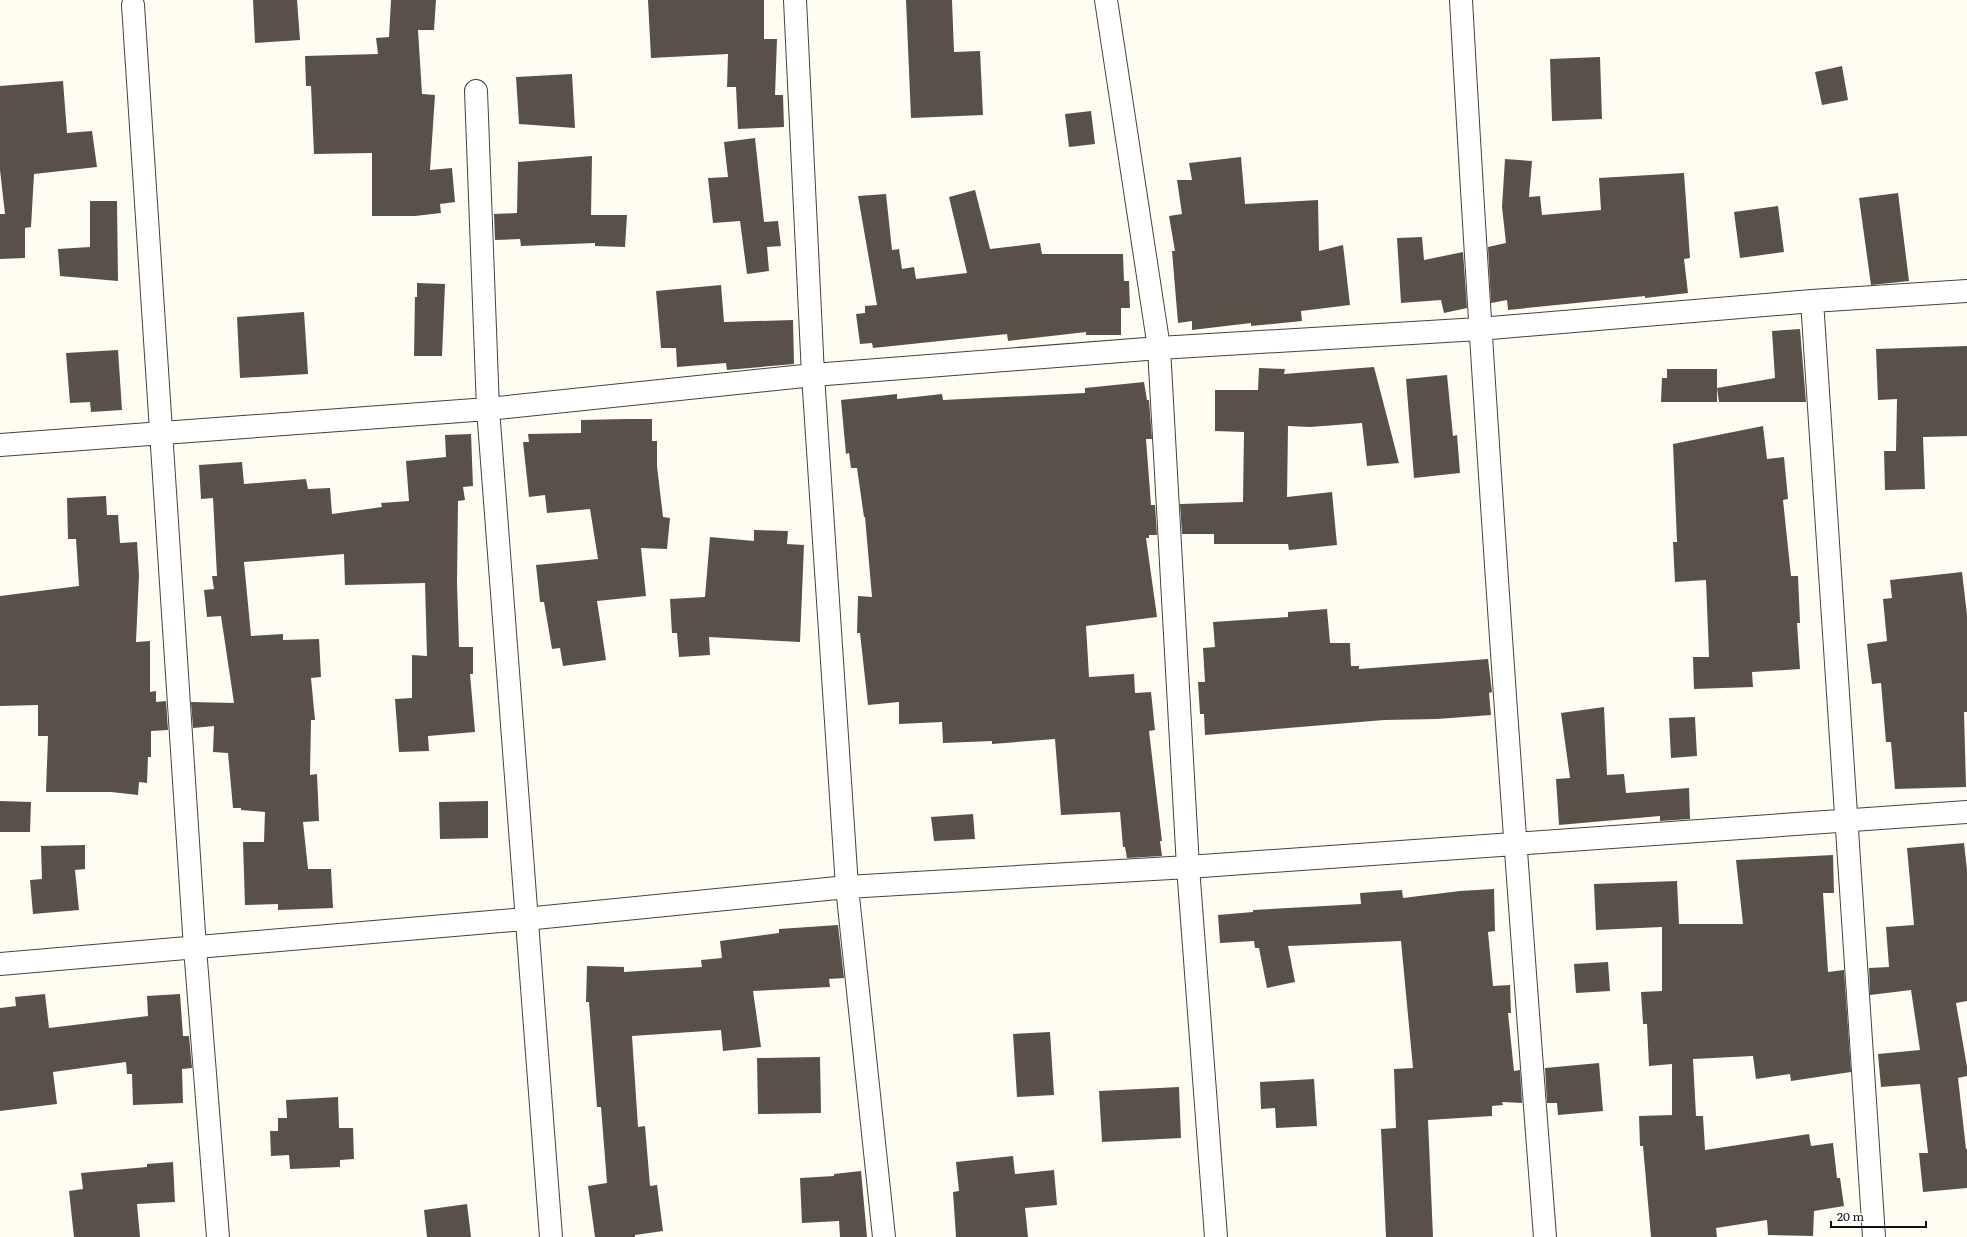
<svg xmlns="http://www.w3.org/2000/svg" width="1967" height="1237" viewBox="0 0 1967 1237" font-family="Literata,serif">
	<style>
		.building { fill: #59504a }
		.lines { fill: none; stroke-linecap: round; stroke-linejoin: round }
		.minor-casing { stroke: #424242; stroke-width: 24 }
		.minor { stroke: #fff; stroke-width: 22 }
	</style>
	<rect width="100%" height="100%" fill="#fffdf1"/>
	<path class="building" d="M 253,0 L 297,0 L 300,40 L 255,43 Z
		M 391,0 L 436,0 L 434,30 L 418,30 L 422,94 L 435,95 L 430,170 L 452,168 L 455,202 L 440,204 L 441,213 L 415,216 L 372,216 L 372,153 L 314,154 L 311,86 L 306,86 L 305,56 L 378,54 L 376,38 L 389,37 Z
		M 648,0 L 764,0 L 764,39 L 777,39 L 775,95 L 783,95 L 784,127 L 738,129 L 736,87 L 727,87 L 728,54 L 651,58 Z
		M 906,0 L 952,0 L 954,52 L 980,51 L 983,115 L 911,118 Z
		M 1600,57 L 1602,119 L 1552,121 L 1550,59 Z
		M 1842,66 L 1848,100 L 1822,105 L 1815,72 Z
		M 572,74 L 575,128 L 519,124 L 516,77 Z
		M 63,81 L 67,133 L 92,131 L 97,167 L 34,174 L 31,227 L 25,228 L 25,258 L 0,259 L 0,214 L 5,214 L 0,170 L 0,86 Z
		M 1091,111 L 1095,144 L 1069,147 L 1065,114 Z
		M 755,138 L 764,222 L 778,221 L 781,246 L 767,247 L 769,271 L 747,274 L 740,221 L 713,223 L 708,178 L 728,177 L 724,142 Z
		M 592,156 L 591,215 L 627,215 L 625,247 L 595,246 L 595,243 L 521,246 L 520,239 L 495,240 L 494,214 L 517,213 L 518,162 Z
		M 1241,157 L 1245,204 L 1318,200 L 1319,251 L 1343,245 L 1350,305 L 1301,311 L 1302,321 L 1251,326 L 1251,323 L 1192,330 L 1192,321 L 1178,323 L 1172,251 L 1175,251 L 1169,216 L 1182,214 L 1177,180 L 1192,180 L 1189,163 Z
		M 1505,159 L 1532,161 L 1529,197 L 1540,196 L 1542,215 L 1601,210 L 1599,178 L 1684,173 L 1690,258 L 1684,259 L 1688,293 L 1645,298 L 1645,296 L 1508,310 L 1507,300 L 1491,303 L 1488,247 L 1506,243 L 1502,207 Z
		M 975,190 L 990,249 L 1040,243 L 1042,254 L 1123,254 L 1124,281 L 1129,281 L 1130,308 L 1121,308 L 1121,335 L 1086,335 L 1086,332 L 1008,341 L 1007,334 L 873,348 L 872,343 L 860,344 L 856,314 L 865,313 L 865,306 L 877,305 L 858,196 L 886,194 L 892,250 L 899,249 L 902,269 L 914,267 L 916,279 L 967,273 L 949,197 Z
		M 1898,193 L 1909,281 L 1871,285 L 1859,198 Z
		M 90,201 L 117,201 L 118,281 L 60,276 L 58,249 L 90,247 Z
		M 1778,206 L 1784,252 L 1740,258 L 1734,212 Z
		M 1422,237 L 1424,260 L 1463,252 L 1467,308 L 1444,313 L 1441,300 L 1401,303 L 1397,238 Z
		M 417,283 L 445,284 L 442,356 L 414,356 L 415,297 L 417,297 Z
		M 721,285 L 724,322 L 793,320 L 794,364 L 727,370 L 726,363 L 677,367 L 676,348 L 661,348 L 656,291 Z
		M 304,312 L 308,374 L 240,378 L 237,317 Z
		M 1800,329 L 1806,402 L 1719,402 L 1717,388 L 1775,378 L 1772,331 Z
		M 1967,346 L 1967,436 L 1923,437 L 1925,489 L 1885,490 L 1884,451 L 1896,451 L 1897,399 L 1878,400 L 1876,349 Z
		M 118,350 L 122,410 L 91,412 L 90,402 L 70,403 L 66,353 Z
		M 1374,367 L 1399,463 L 1367,466 L 1362,423 L 1310,427 L 1288,426 L 1287,497 L 1332,492 L 1337,545 L 1289,550 L 1288,544 L 1214,544 L 1214,534 L 1182,534 L 1180,504 L 1243,502 L 1244,432 L 1215,431 L 1215,390 L 1258,390 L 1259,368 L 1285,369 L 1284,374 Z
		M 1667,369 L 1717,369 L 1717,402 L 1661,402 L 1662,378 L 1667,378 Z
		M 1447,375 L 1453,436 L 1457,435 L 1460,473 L 1414,478 L 1406,379 Z
		M 1144,382 L 1147,400 L 1149,400 L 1152,439 L 1146,439 L 1151,505 L 1155,505 L 1157,535 L 1149,535 L 1149,538 L 1146,538 L 1157,617 L 1086,626 L 1089,677 L 1134,674 L 1135,693 L 1151,692 L 1155,730 L 1149,731 L 1162,841 L 1160,841 L 1162,856 L 1127,858 L 1125,847 L 1123,847 L 1120,812 L 1061,815 L 1055,739 L 992,744 L 992,741 L 943,743 L 942,722 L 899,724 L 899,702 L 868,705 L 860,633 L 857,633 L 858,596 L 872,597 L 865,517 L 864,517 L 857,468 L 851,468 L 849,453 L 846,454 L 841,400 L 897,394 L 897,399 L 942,394 L 943,400 L 1085,393 L 1085,388 Z
		M 626,419 L 652,419 L 652,441 L 657,441 L 657,466 L 663,517 L 670,518 L 667,549 L 641,548 L 646,596 L 597,601 L 606,660 L 563,666 L 560,648 L 552,649 L 544,602 L 540,602 L 536,565 L 598,559 L 590,509 L 547,513 L 545,495 L 529,497 L 523,442 L 529,442 L 528,434 L 581,433 L 581,420 Z
		M 1763,426 L 1767,459 L 1784,457 L 1788,499 L 1783,500 L 1791,576 L 1798,576 L 1800,623 L 1797,623 L 1800,669 L 1752,672 L 1753,687 L 1694,689 L 1693,657 L 1709,657 L 1706,580 L 1675,582 L 1673,542 L 1677,542 L 1673,444 Z
		M 471,434 L 473,486 L 463,487 L 465,500 L 458,501 L 457,583 L 459,647 L 473,647 L 473,674 L 470,674 L 475,732 L 428,736 L 429,751 L 399,752 L 395,699 L 412,698 L 412,655 L 427,656 L 425,583 L 345,585 L 344,554 L 244,562 L 251,636 L 283,634 L 283,640 L 319,639 L 321,677 L 311,678 L 315,720 L 311,720 L 310,775 L 317,774 L 319,821 L 303,822 L 308,869 L 331,869 L 333,908 L 278,910 L 278,904 L 245,905 L 243,842 L 264,842 L 265,812 L 241,810 L 241,808 L 233,808 L 228,753 L 213,752 L 214,726 L 193,728 L 191,702 L 234,703 L 221,616 L 207,617 L 204,590 L 214,589 L 212,576 L 217,576 L 213,498 L 201,499 L 199,465 L 242,462 L 244,484 L 306,479 L 308,489 L 330,488 L 332,514 L 382,507 L 381,503 L 409,501 L 406,461 L 446,457 L 445,435 Z
		M 106,496 L 107,515 L 118,515 L 120,543 L 137,542 L 139,575 L 136,642 L 150,641 L 150,692 L 156,691 L 156,702 L 166,701 L 168,730 L 151,731 L 151,757 L 148,757 L 147,783 L 139,782 L 138,795 L 111,792 L 46,792 L 48,736 L 38,736 L 38,705 L 0,706 L 0,596 L 79,586 L 76,539 L 68,539 L 67,498 Z
		M 754,530 L 788,531 L 787,544 L 804,545 L 800,642 L 709,637 L 710,655 L 679,657 L 677,633 L 672,633 L 670,599 L 705,597 L 710,537 L 754,541 Z
		M 1962,572 L 1967,615 L 1967,712 L 1964,712 L 1966,787 L 1895,789 L 1891,742 L 1886,742 L 1881,683 L 1872,684 L 1867,644 L 1887,641 L 1883,599 L 1892,598 L 1890,580 Z
		M 1327,609 L 1330,643 L 1350,643 L 1351,666 L 1359,666 L 1359,669 L 1488,659 L 1492,692 L 1489,693 L 1491,715 L 1437,719 L 1384,720 L 1205,735 L 1204,714 L 1200,714 L 1198,682 L 1205,682 L 1203,648 L 1215,647 L 1213,622 L 1288,617 L 1288,612 Z
		M 1604,707 L 1607,775 L 1624,774 L 1626,793 L 1689,788 L 1690,819 L 1660,821 L 1660,816 L 1559,825 L 1556,779 L 1570,778 L 1561,713 Z
		M 1695,717 L 1697,756 L 1671,758 L 1669,718 Z
		M 0,801 L 31,802 L 30,832 L 0,832 Z
		M 488,801 L 488,838 L 440,839 L 439,802 Z
		M 973,814 L 975,839 L 934,841 L 931,817 Z
		M 1964,843 L 1967,870 L 1967,1001 L 1956,1003 L 1967,1067 L 1967,1076 L 1958,1078 L 1966,1149 L 1967,1149 L 1967,1188 L 1923,1192 L 1919,1153 L 1928,1153 L 1920,1084 L 1881,1087 L 1878,1054 L 1920,1050 L 1911,990 L 1870,995 L 1869,968 L 1889,967 L 1886,927 L 1914,925 L 1907,848 Z
		M 85,845 L 85,869 L 75,870 L 79,910 L 33,914 L 30,880 L 42,879 L 41,846 Z
		M 1833,855 L 1834,893 L 1823,893 L 1828,972 L 1844,970 L 1851,1072 L 1791,1081 L 1790,1074 L 1756,1079 L 1753,1056 L 1693,1059 L 1696,1116 L 1703,1116 L 1705,1150 L 1809,1134 L 1811,1146 L 1833,1143 L 1837,1178 L 1840,1178 L 1844,1206 L 1814,1211 L 1813,1236 L 1768,1235 L 1767,1220 L 1716,1228 L 1717,1237 L 1651,1237 L 1643,1146 L 1640,1146 L 1639,1116 L 1672,1115 L 1672,1064 L 1649,1066 L 1647,1024 L 1643,1024 L 1641,992 L 1662,991 L 1662,927 L 1596,930 L 1594,884 L 1677,881 L 1679,924 L 1743,924 L 1736,860 Z
		M 1494,889 L 1495,931 L 1488,932 L 1493,986 L 1510,985 L 1511,1013 L 1508,1013 L 1514,1071 L 1520,1070 L 1522,1103 L 1502,1102 L 1503,1105 L 1492,1106 L 1492,1116 L 1428,1120 L 1433,1237 L 1386,1237 L 1381,1129 L 1396,1128 L 1394,1069 L 1413,1068 L 1401,941 L 1288,946 L 1295,982 L 1267,988 L 1259,948 L 1255,948 L 1254,941 L 1220,943 L 1218,915 L 1253,912 L 1253,910 L 1361,904 L 1360,893 L 1402,890 L 1403,898 L 1460,891 Z
		M 838,925 L 844,978 L 829,979 L 830,987 L 753,991 L 761,1047 L 723,1051 L 721,1030 L 632,1036 L 638,1127 L 645,1126 L 650,1186 L 657,1185 L 663,1231 L 635,1235 L 635,1237 L 595,1237 L 588,1186 L 607,1183 L 601,1107 L 597,1107 L 589,1002 L 586,1002 L 587,966 L 624,967 L 624,972 L 702,967 L 701,960 L 722,958 L 720,941 L 779,933 L 779,929 Z
		M 1608,962 L 1610,991 L 1576,993 L 1574,964 Z
		M 45,994 L 49,1028 L 148,1016 L 147,996 L 180,994 L 183,1036 L 189,1036 L 192,1068 L 182,1069 L 183,1103 L 133,1105 L 132,1074 L 127,1074 L 126,1062 L 53,1072 L 57,1104 L 0,1111 L 0,1008 L 16,1006 L 15,997 Z
		M 1050,1032 L 1054,1095 L 1017,1097 L 1013,1034 Z
		M 820,1057 L 821,1113 L 758,1114 L 757,1058 Z
		M 1599,1063 L 1603,1111 L 1558,1115 L 1557,1103 L 1547,1103 L 1545,1068 Z
		M 1314,1079 L 1317,1126 L 1276,1128 L 1275,1108 L 1261,1109 L 1260,1082 Z
		M 1179,1087 L 1181,1138 L 1102,1142 L 1099,1091 Z
		M 338,1097 L 339,1128 L 353,1128 L 354,1159 L 340,1160 L 340,1167 L 290,1169 L 289,1155 L 271,1156 L 270,1131 L 278,1131 L 278,1118 L 287,1118 L 286,1100 Z
		M 1013,1156 L 1015,1174 L 1054,1170 L 1057,1205 L 1025,1208 L 1028,1237 L 956,1237 L 953,1192 L 959,1191 L 956,1162 Z
		M 173,1162 L 175,1202 L 137,1204 L 140,1237 L 74,1237 L 69,1191 L 83,1189 L 81,1173 L 147,1167 L 147,1164 Z
		M 861,1171 L 867,1237 L 840,1237 L 839,1221 L 802,1223 L 800,1178 L 834,1176 L 834,1174 Z
		M 467,1204 L 471,1237 L 427,1237 L 424,1210 Z"/>
	<g class="lines">
		<defs>
			<path id="minor" d="M 795,0 L 813,375 L 847,887 L 884,1237
				M 1106,0 L 1159,348 L 1188,867 L 1216,1237
				M 1461,0 C 1484,413 1513,825 1545,1237
				M 133,5 L 195,948 L 218,1237
				M 476,91 L 488,409 L 551,1237
				M 1812,301 L 1874,1237
				M 0,445 L 488,409 L 813,375 L 1159,348 L 1479,329 L 1812,301 L 1967,291
				M 0,964 L 525,919 L 847,887 L 1188,867 L 1967,812"/>
		</defs>
		<use href="#minor" class="minor-casing"/>
		<use href="#minor" class="minor"/>
	</g>
	<path d="M1831 1221v6h95v-6" fill="none" stroke="#0f0f0f" stroke-width="2"/>
	<text x="1837" y="1221" font-size="12" fill="#0f0f0f" stroke="#ffffff" stroke-width="3" paint-order="stroke">20 m</text>
</svg>
